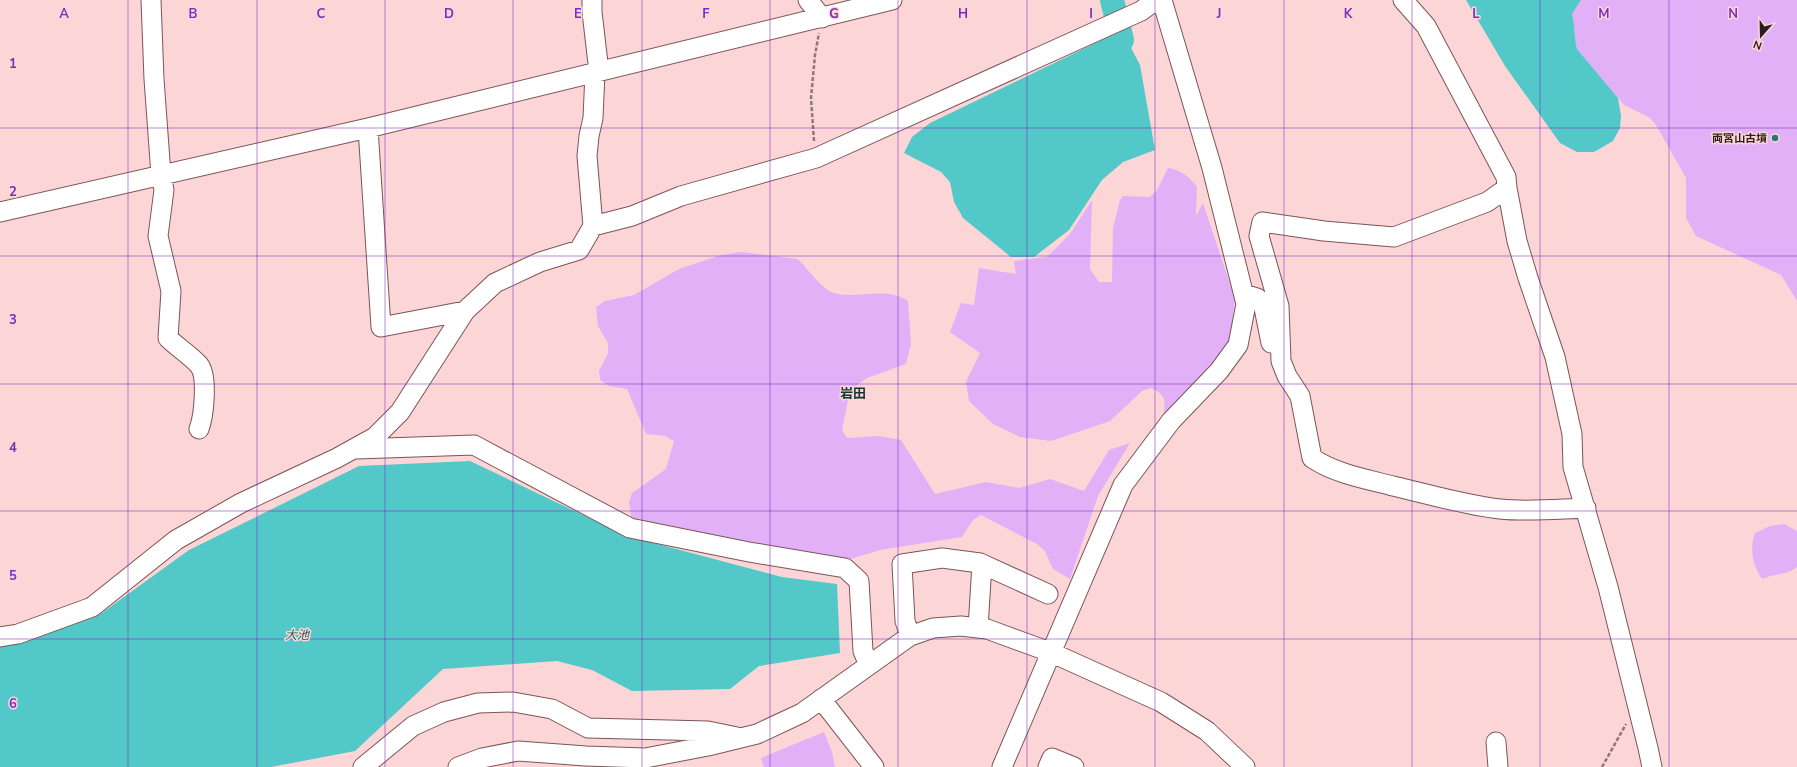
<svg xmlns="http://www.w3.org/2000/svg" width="1797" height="767" viewBox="0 0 1797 767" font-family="'Nunito Sans','Noto Sans JP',sans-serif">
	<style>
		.green { fill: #e2b0f7 }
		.water { fill: #52c8c8 }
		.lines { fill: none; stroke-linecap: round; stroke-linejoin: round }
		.river { stroke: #52c8c8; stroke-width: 24 }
		.minor-casing { stroke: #7d5457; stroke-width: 21 }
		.path { stroke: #917677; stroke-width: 2.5; stroke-dasharray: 4 2; stroke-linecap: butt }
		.minor { stroke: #fff; stroke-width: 19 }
		.grid { fill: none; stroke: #7b2cbf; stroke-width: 1; stroke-opacity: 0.55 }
		.poi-dot { fill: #2b7575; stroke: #fcd6d7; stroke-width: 1.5 }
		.labels { text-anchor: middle; stroke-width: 3; stroke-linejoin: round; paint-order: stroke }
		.poi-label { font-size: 11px; font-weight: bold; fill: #2e1d1e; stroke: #fcd6d7; text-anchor: end }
		.water-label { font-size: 12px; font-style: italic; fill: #185b5b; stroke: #fcd6d7 }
		.quarter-label { font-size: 13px; font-weight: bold; fill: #123535; stroke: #fcd6d7 }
		.grid-label { font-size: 13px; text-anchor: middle; font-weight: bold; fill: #7b2cbf; stroke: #fcd6d7; stroke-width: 3; stroke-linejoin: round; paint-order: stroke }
	</style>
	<rect width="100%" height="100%" fill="#fcd6d7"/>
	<path class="green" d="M 1581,0 L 1797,0 L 1797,301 L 1781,275 L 1696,236 L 1686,218 L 1686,178 L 1656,125 L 1650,118 L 1624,105 L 1577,49 C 1574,37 1575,26 1572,14 Z
		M 1168,168 C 1181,170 1189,176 1197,187 L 1196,216 L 1203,203 L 1235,299 L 1230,343 L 1163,420 C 1165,404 1168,395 1151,388 L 1142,391 L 1110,421 L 1051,441 L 1020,437 L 993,424 L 969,401 L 966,382 L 980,353 L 950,332 L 961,303 L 974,305 L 979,268 L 1016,274 L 1014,261 L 1047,257 L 1070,234 L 1092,200 L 1090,269 L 1099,282 L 1112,282 L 1113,228 L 1120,200 L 1123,196 L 1150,197 L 1157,190 Z
		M 741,252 L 798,259 C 807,268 817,283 828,290 C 847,303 884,284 908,301 L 911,344 L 906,364 L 867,378 L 850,390 L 842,430 L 847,438 L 879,436 L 901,440 L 935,494 L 986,482 L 1019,488 L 1050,479 L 1084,491 L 1109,450 L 1130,443 L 1098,496 L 1070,579 L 1053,569 L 1045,551 L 1037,544 L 981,515 L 973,520 L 962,537 L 880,550 L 841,562 L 632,522 L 629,502 L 632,493 L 666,469 L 674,441 L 665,436 L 646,434 L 627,389 L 609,386 L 600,380 L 599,371 L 608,353 L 608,343 L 598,326 L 596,307 L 605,301 L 634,295 L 679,269 L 721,255 Z
		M 1784,524 L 1797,531 L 1797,567 C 1787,575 1773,574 1762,579 C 1753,565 1749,550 1755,533 L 1770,526 Z
		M 824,732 L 832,752 L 835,767 L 764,767 L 761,758 Z"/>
	<path class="water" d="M 1466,0 L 1581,0 L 1572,14 C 1575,26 1574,37 1577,49 L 1618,98 L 1621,116 L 1620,128 L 1613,141 L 1594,152 L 1577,152 L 1560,143 L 1505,66 Z
		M 1110,36 L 1128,42 L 1140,65 L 1155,150 L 1123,162 L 1102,180 L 1069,230 L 1034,257 L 1011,257 L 963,218 L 954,202 L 950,182 L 941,172 L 904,153 L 912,137 L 930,123 Z
		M 470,461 L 627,536 L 782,577 L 837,584 L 840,653 L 759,666 L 730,689 L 632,691 L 592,670 L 557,661 L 443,669 L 355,751 L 271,767 L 0,767 L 0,643 L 99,615 L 189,550 L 359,466 Z"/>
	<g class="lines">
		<path class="river" d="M 1105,68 L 1122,40 L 1112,0"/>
		<defs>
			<path id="minor" d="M 151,0 L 154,79 L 161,175 L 164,190 L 158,236 L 171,291 L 168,338 C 177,347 190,355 199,365 C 208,376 204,416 199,429
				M 592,0 L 592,12 L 599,72
				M 808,0 L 822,18
				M 1403,0 L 1426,26 L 1506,177 L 1507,188 L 1517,241 L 1528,278 L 1555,357 L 1572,434 L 1573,467 L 1608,587 L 1648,748 L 1652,767
				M 368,128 L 381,327 L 465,311
				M 1507,188 L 1487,202 L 1394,237 L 1324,231 L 1262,222 L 1259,236 L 1279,306 L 1281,361 L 1287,376 L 1300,396 L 1312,458 C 1336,474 1366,479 1393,486 C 1428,494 1464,505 1500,509 C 1528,512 1557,509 1586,508
				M 0,212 L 368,128 L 892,0
				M 593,226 L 587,156 L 589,136 L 593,118 L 595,73
				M 1244,294 L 1257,298 L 1263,303 L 1271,343
				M 356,449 L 474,445 L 630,528 L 749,552 L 845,568 L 859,581 L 863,651 L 869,665
				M 978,628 L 982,564
				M 910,636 L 905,621 L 902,564 L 942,558 L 980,563 L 1048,594
				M 0,637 L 18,634 L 92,607 L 176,540 L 241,503 L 337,458 L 375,437 L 400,412 L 465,311 L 495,283 L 540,262 L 579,250 L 593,226 L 632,216 L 681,196 L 816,158 L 1141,11 L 1156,0
				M 821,699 L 874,767
				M 1496,742 L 1498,767
				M 363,767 L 413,726 L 444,712 L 478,703 L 513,702 L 552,709 L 588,728 L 708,731 L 737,737
				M 458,767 L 482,758 L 518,751 L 586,756 L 645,758 L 708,746 L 757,734 L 802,713 L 910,636 L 933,628 L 961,626 L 987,629 L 1050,652 L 1161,702 L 1207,731 L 1245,767
				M 1002,767 L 1123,485 L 1171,421 L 1219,371 L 1238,345 L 1246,304 L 1212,168 L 1162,0
				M 1048,767 L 1052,758 L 1074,767"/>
		</defs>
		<use href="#minor" class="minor-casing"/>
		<path class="path" d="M 814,141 L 811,98 L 815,55 L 819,33
			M 1602,767 L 1626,724"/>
		<use href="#minor" class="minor"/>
	</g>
	<path class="grid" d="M 128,0 L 128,767M 257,0 L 257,767M 385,0 L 385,767M 513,0 L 513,767M 642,0 L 642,767M 770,0 L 770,767M 898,0 L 898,767M 1027,0 L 1027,767M 1155,0 L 1155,767M 1284,0 L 1284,767M 1412,0 L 1412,767M 1540,0 L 1540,767M 1669,0 L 1669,767M 0,128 L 1797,128M 0,256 L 1797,256M 0,384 L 1797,384M 0,511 L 1797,511M 0,639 L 1797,639"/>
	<circle class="poi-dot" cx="1775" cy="138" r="4"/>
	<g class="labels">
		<g class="poi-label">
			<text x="1767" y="142">両宮山古墳</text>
		</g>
		<g class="water-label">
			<text x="297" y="639">大池</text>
		</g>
		<g class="quarter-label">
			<text x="853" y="398">岩田</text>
		</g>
	</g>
	<g class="grid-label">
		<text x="64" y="18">A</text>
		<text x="193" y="18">B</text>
		<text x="321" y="18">C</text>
		<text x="449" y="18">D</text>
		<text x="578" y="18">E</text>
		<text x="706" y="18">F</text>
		<text x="834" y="18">G</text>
		<text x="963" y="18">H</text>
		<text x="1091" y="18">I</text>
		<text x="1219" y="18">J</text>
		<text x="1348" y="18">K</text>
		<text x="1476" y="18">L</text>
		<text x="1604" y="18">M</text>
		<text x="1733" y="18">N</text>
		<text x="13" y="68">1</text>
		<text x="13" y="196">2</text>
		<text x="13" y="324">3</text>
		<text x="13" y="452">4</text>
		<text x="13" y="580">5</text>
		<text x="13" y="708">6</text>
	</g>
	<g transform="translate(1761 36) rotate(200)" stroke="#fcd6d7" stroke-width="3" paint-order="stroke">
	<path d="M0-3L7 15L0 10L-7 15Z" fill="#2e1d1e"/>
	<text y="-6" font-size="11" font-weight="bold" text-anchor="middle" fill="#2e1d1e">N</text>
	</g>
</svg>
